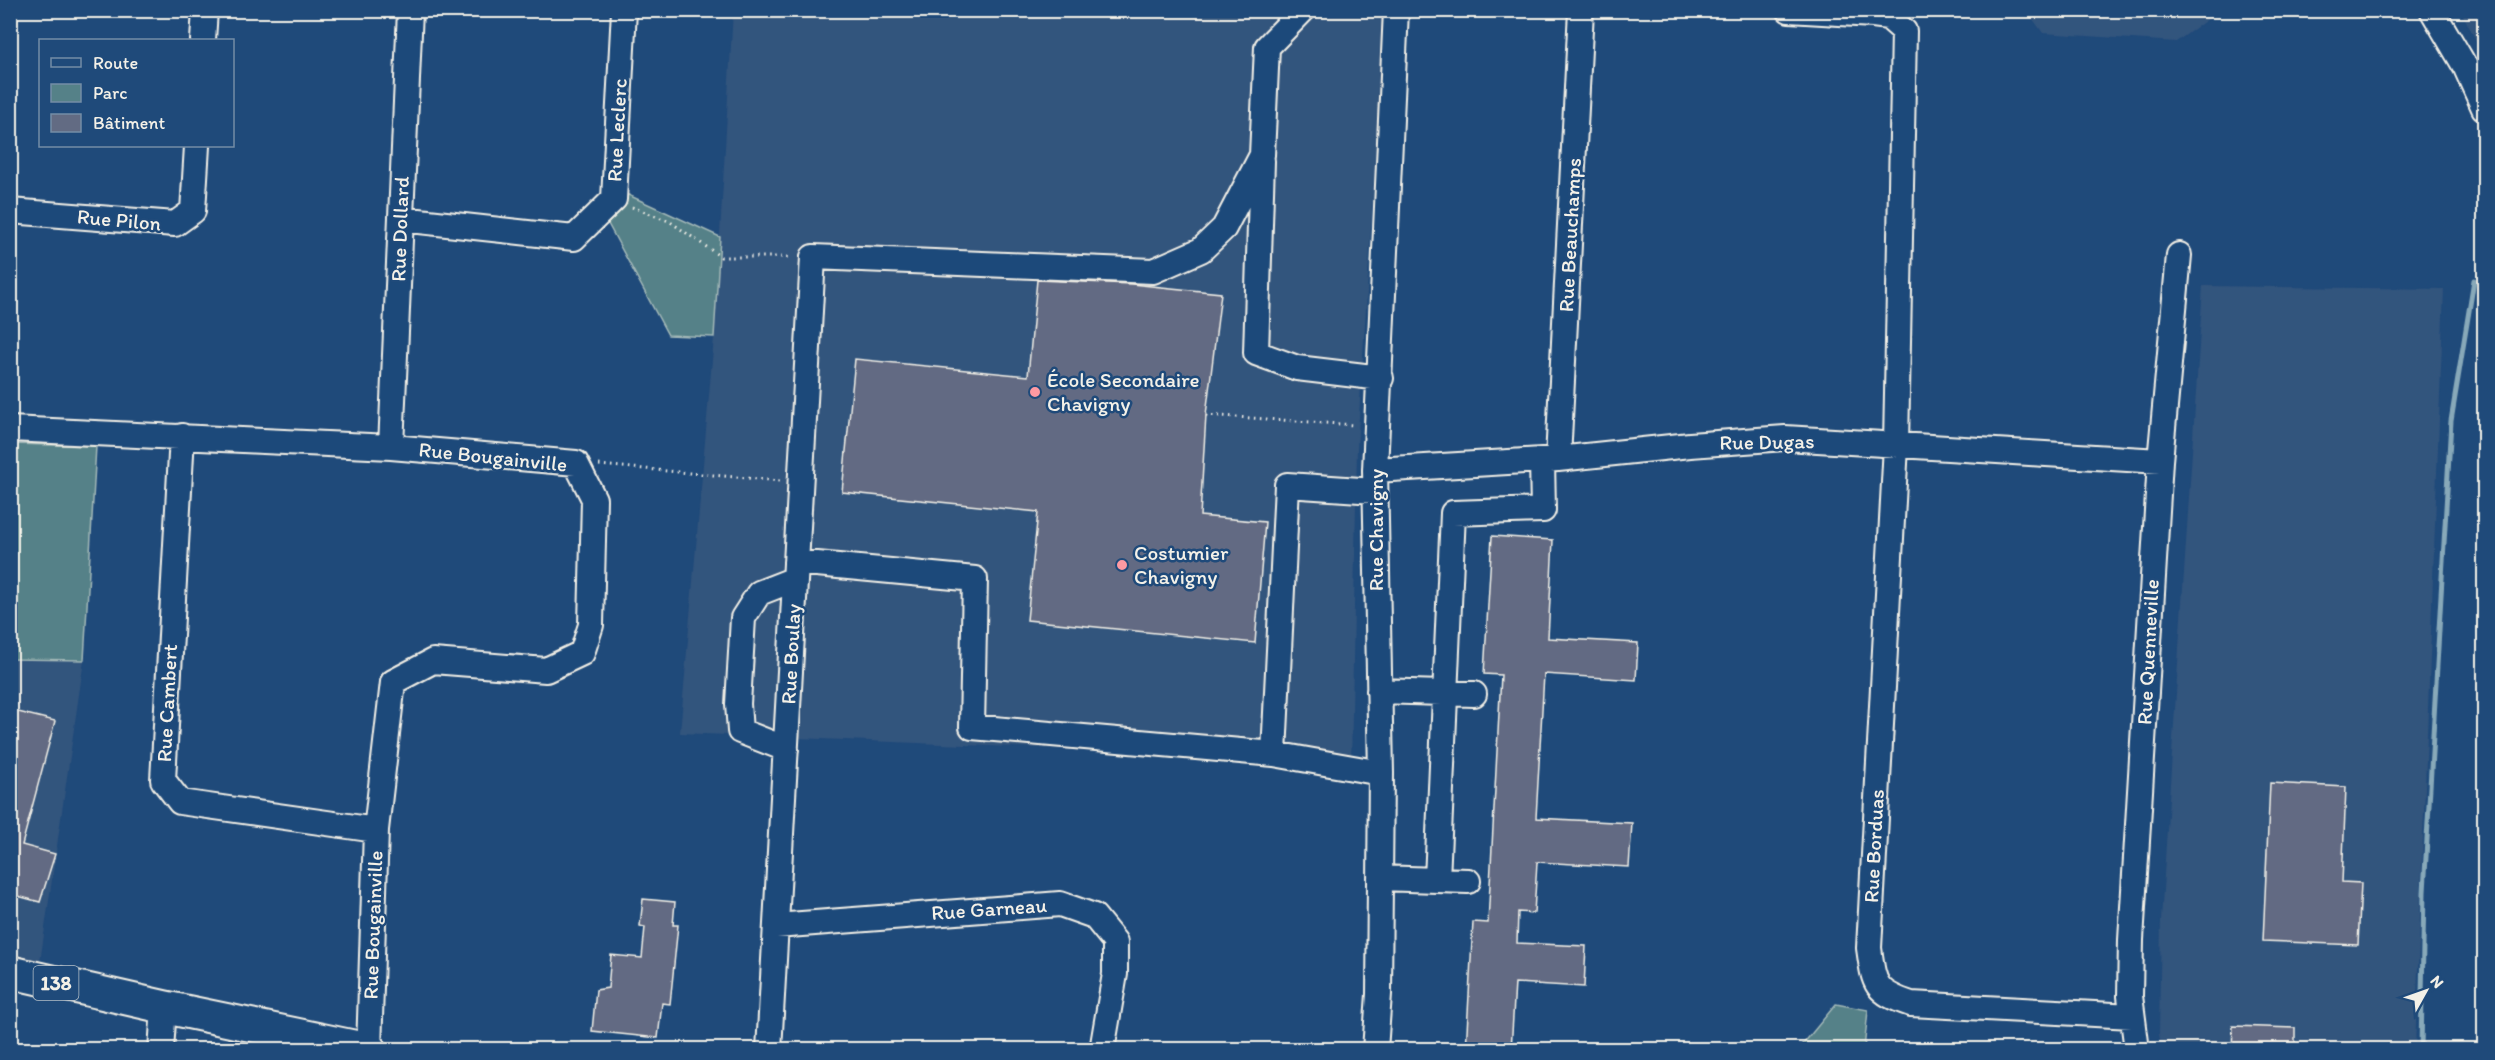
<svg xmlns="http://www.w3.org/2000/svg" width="2495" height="1060" viewBox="0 0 2495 1060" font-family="Itim,sans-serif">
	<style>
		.built { fill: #33547d }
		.green { fill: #558188; stroke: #a4b9b8; stroke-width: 1.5 }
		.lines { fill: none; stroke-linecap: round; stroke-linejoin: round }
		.stream { stroke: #88a9b9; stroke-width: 5 }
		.building { fill: #626b83; stroke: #f4f1e8; stroke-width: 1.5 }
		.minor-casing { stroke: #f4f1e8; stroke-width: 28 }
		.major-casing { stroke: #f4f1e8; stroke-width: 36 }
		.path { stroke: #f4f1e8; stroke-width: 3; stroke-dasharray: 1.5 4.5; stroke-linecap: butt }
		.minor { stroke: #1f4a7a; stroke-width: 24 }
		.major { stroke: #1f4a7a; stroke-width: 32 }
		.poi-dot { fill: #ff9aa2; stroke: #1f4a7a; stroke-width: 2 }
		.labels { text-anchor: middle; stroke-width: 5; stroke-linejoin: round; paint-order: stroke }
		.shield { fill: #1f4a7a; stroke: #b4bfc7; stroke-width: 1.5 }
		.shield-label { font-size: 20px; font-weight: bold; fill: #f4f1e8 }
		.street-label { font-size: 21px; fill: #f4f1e8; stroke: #1f4a7a }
		.poi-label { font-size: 21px; fill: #f4f1e8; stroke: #1f4a7a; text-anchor: start }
	</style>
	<rect width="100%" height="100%" fill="#1f4a7a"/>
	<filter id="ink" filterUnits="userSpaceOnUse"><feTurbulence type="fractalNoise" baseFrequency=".0167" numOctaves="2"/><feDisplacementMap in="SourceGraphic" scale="12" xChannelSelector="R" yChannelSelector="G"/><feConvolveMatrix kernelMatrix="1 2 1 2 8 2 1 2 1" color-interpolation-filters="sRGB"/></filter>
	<g filter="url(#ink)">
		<path class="built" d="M 733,11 L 1385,11 L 1357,448 L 1351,766 L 1252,757 L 680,733 L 714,337 Z
			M 2027,11 L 2219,11 L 2176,42 L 2043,33 Z
			M 2461,11 L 2484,11 L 2484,56 Z
			M 2203,286 L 2444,289 L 2415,1049 L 2162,1050 L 2159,1034 L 2161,920 Z
			M 10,659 L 84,660 L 39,969 L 11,961 Z"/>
		<path class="green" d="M 624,193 L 720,237 L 714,337 L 668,335 L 606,220 Z
			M 11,444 L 96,446 L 84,660 L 11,659 Z
			M 1836,1004 L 1868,1010 L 1864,1049 L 1799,1049 Z"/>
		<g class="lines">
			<path class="stream" d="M 2421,1050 L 2424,892 L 2451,421 L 2474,280"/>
		</g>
		<path class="building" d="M 1037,280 L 1131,284 L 1221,293 L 1206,415 L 1200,516 L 1265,522 L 1255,643 L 1027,620 L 1038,512 L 842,492 L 855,359 L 1028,376 Z
			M 1492,536 L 1553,540 L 1548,638 L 1638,643 L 1636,680 L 1544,674 L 1536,818 L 1632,823 L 1629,867 L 1537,862 L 1534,913 L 1518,912 L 1517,943 L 1586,946 L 1584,987 L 1515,983 L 1511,1050 L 1466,1050 L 1473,922 L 1488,923 L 1501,675 L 1484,674 Z
			M 10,710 L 55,721 L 22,845 L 55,854 L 40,902 L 10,894 Z
			M 2270,783 L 2346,787 L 2342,882 L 2361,883 L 2358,945 L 2263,941 Z
			M 643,899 L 675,902 L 673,925 L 678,925 L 670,1004 L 662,1003 L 658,1038 L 592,1031 L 596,990 L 608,988 L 611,955 L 642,958 L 645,927 L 640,926 Z
			M 2233,1026 L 2295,1028 L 2295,1050 L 2232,1050 Z"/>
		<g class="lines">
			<defs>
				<path id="minor" d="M 1789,10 L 1873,15 L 1888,17 L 1904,31 L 1896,445 L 1869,948 C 1874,984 1874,992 1911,1004 L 2132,1016
					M 2432,10 L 2466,68 L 2484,108
					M 203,40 L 205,10
					M 1262,161 L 1256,353 L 1297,368 L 1381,378
					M 10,211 L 175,224 L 193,211 L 197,146
					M 401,219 L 574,238 L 614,199 L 624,10
					M 10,429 L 391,447 L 576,463 L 594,499 L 591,625 L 582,653 L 546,670 L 433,661 L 393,682 L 376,830 L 369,1050
					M 182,436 L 163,780 L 180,802 L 376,830
					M 391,447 L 410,10
					M 1558,459 L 1581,10
					M 1375,470 L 1558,459 L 1690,445 L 1785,438 L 2160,461
					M 796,562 L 975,579 L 972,727 L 1274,754 L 1381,773
					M 1379,691 L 1474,694
					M 786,749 L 740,731 L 738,704 L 743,618 L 759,593 L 795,579
					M 1274,754 L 1287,485 L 1375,491
					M 1380,878 L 1437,880 L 1453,513 L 1543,510 L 1542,460
					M 1437,880 L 1468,881
					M 776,926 L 1060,904 L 1094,916 L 1115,942 L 1115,974 L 1102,1050
					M 161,1050 L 164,1007
					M 769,1050 L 813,257 L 1153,271 L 1201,250 L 1224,228 L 1262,155 L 1267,47 L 1303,10
					M 1375,1050 L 1379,994 L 1381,773 L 1375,470 L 1396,10
					M 2137,1050 L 2130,996 L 2131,940 L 2160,461 L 2179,255"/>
				<path id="major" d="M 10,972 L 164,1007 L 370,1050"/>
			</defs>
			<use href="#minor" class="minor-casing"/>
			<use href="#major" class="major-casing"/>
			<path class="path" d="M 632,207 L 669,221 L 721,257 L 792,257
				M 1206,415 L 1355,425
				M 599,465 L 781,481"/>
			<use href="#minor" class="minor"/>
			<use href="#major" class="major"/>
		</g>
	</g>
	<g class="poi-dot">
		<circle cx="1035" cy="392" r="6"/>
		<circle cx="1122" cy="565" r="6"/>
	</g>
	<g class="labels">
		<rect class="shield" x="33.5" y="966" width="45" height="34" rx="4.5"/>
		<g class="shield-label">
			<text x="56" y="990">138</text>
		</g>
		<g class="street-label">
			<text transform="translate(617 130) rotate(-87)" y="7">Rue Leclerc</text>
			<text transform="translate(119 220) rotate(5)" y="7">Rue Pilon</text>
			<text transform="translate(400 229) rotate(-88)" y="7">Rue Dollard</text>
			<text transform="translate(1570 235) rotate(-87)" y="7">Rue Beauchamps</text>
			<text transform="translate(1767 442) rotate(-1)" y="7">Rue Dugas</text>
			<text transform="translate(493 457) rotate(6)" y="7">Rue Bougainville</text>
			<text transform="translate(1376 530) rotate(-90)" y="7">Rue Chavigny</text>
			<text transform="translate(2148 652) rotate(-87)" y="7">Rue Quenneville</text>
			<text transform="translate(791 654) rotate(-87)" y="7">Rue Boulay</text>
			<text transform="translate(167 703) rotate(-87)" y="7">Rue Cambert</text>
			<text transform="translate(1874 846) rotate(-87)" y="7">Rue Borduas</text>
			<text transform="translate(989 909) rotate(-4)" y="7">Rue Garneau</text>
			<text transform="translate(373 925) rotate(-88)" y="7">Rue Bougainville</text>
		</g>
		<g class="poi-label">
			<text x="1047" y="387">École Secondaire<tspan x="1047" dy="24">Chavigny</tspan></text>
			<text x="1134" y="560">Costumier<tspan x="1134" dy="24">Chavigny</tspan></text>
		</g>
	</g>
	<rect width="2495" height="1060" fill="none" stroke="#1f4a7a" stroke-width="36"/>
	<rect x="18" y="18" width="2459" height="1024" fill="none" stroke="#f4f1e8" stroke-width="2" filter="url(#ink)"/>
	<rect x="39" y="39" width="195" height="108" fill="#1f4a7a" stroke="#748da6" stroke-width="1.5"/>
	<rect x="51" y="58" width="30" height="9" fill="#1f4a7a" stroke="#748da6" stroke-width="1.5"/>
	<text x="93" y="69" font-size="18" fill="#f4f1e8">Route</text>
	<rect x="51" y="84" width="30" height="18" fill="#558188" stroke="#748da6" stroke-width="1.5"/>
	<text x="93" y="99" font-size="18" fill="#f4f1e8">Parc</text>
	<rect x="51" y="114" width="30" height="18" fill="#626b83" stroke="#748da6" stroke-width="1.5"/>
	<text x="93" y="129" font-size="18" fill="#f4f1e8">Bâtiment</text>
	<g transform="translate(2426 991) rotate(50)" stroke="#1f4a7a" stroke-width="4.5" paint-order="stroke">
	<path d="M0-4.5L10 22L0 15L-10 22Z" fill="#f4f1e8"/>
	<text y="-9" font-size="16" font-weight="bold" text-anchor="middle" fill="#f4f1e8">N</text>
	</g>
</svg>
